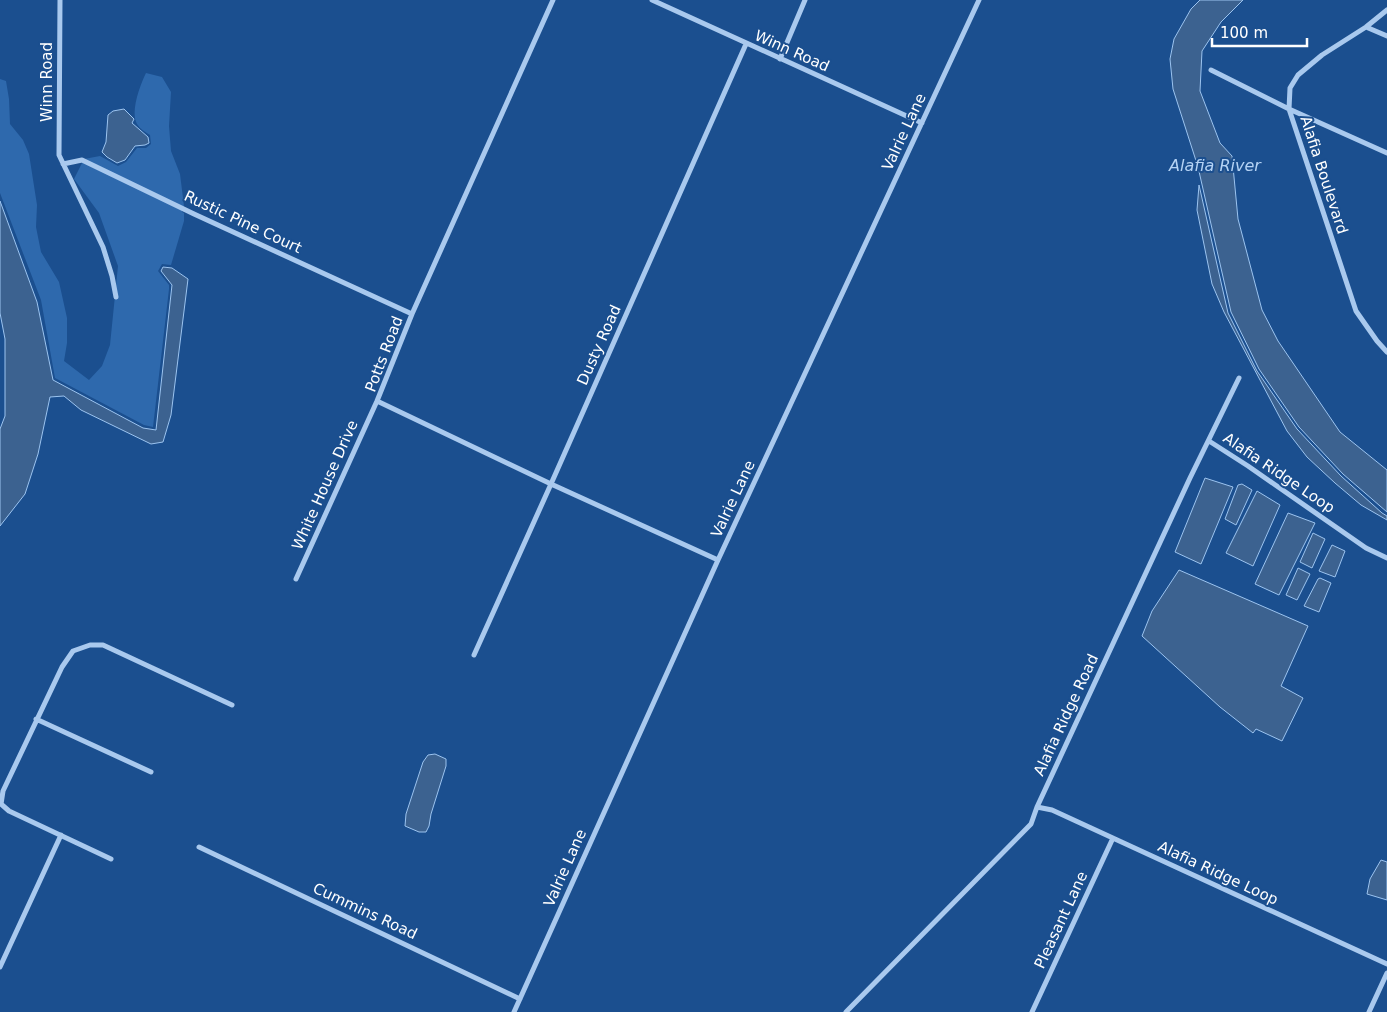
<svg xmlns="http://www.w3.org/2000/svg" width="1387" height="1012" viewBox="0 0 1387 1012" font-family="'DejaVu Sans',sans-serif">
	<style>
		.green { fill: #2e69ad }
		.water { fill: #3c6290; stroke: #9cc4f0 }
		.lines { fill: none; stroke-linecap: round; stroke-linejoin: round }
		.street { stroke: #a9c9ee; stroke-width: 5 }
		.labels { text-anchor: middle; stroke-width: 4; stroke-linejoin: round; paint-order: stroke }
		.street-label { font-size: 15px; fill: #fff; stroke: #1b4f8f }
		.water-label { font-size: 16px; font-style: italic; fill: #b5d3f5; stroke: #1b4f8f }
	</style>
	<rect width="100%" height="100%" fill="#1b4f8f"/>
	<path class="green" d="M 146,73 L 162,77 L 171,92 L 169,126 L 171,151 L 180,174 L 184,206 L 182,212 L 184,213 L 184,221 L 171,265 L 162,264 L 158,271 L 169,285 L 169,289 L 153,427 L 144,425 L 55,378 L 41,300 L 0,193 L 0,79 L 6,81 L 9,99 L 10,124 L 23,140 L 29,154 L 37,205 L 36,227 L 41,252 L 59,282 L 67,318 L 67,343 L 64,361 L 89,380 L 102,366 L 110,345 L 118,266 L 99,213 L 74,179 L 84,159 L 100,156 L 118,166 L 126,162 L 137,148 L 146,148 L 151,144 L 150,135 C 145,132 140,129 137,124 C 130,112 140,85 146,73 Z"/>
	<path class="water" d="M 1200,0 L 1243,0 L 1221,22 L 1202,51 L 1200,91 L 1220,143 L 1232,156 L 1238,219 L 1262,310 L 1278,341 L 1340,432 L 1387,470 L 1387,512 L 1343,474 L 1299,427 L 1259,369 L 1231,312 L 1198,167 L 1173,89 L 1170,59 L 1174,39 L 1191,9 Z
		M 124,109 L 134,119 L 132,123 L 148,137 L 149,143 L 145,145 L 135,146 L 125,160 L 117,163 L 107,157 L 102,152 L 106,142 L 108,115 L 113,111 Z
		M 1199,185 L 1228,313 L 1257,371 L 1297,429 L 1341,476 L 1382,513 L 1387,516 L 1387,520 L 1361,505 L 1335,483 L 1307,457 L 1287,431 L 1224,312 L 1212,284 L 1197,210 Z
		M 0,201 L 37,302 L 53,380 L 143,428 L 156,430 L 172,285 L 161,271 L 163,267 L 172,268 L 188,279 L 171,415 L 163,442 L 151,444 L 81,410 L 64,396 L 50,397 L 38,454 L 25,494 L 0,526 L 0,429 L 5,416 L 5,339 L 0,313 Z
		M 1205,478 L 1233,487 L 1201,564 L 1175,552 Z
		M 1242,484 L 1252,490 L 1236,525 L 1225,519 L 1238,485 Z
		M 1257,491 L 1280,505 L 1253,566 L 1226,553 Z
		M 1288,513 L 1315,523 L 1279,595 L 1255,584 Z
		M 1313,533 L 1325,539 L 1312,568 L 1300,562 Z
		M 1332,545 L 1345,551 L 1335,577 L 1319,571 Z
		M 1298,568 L 1310,574 L 1297,600 L 1286,595 Z
		M 1179,570 L 1308,626 L 1281,686 L 1303,698 L 1282,741 L 1256,729 L 1253,733 L 1220,707 L 1142,636 L 1152,611 Z
		M 1320,578 L 1331,583 L 1319,612 L 1304,606 L 1318,579 Z
		M 435,754 L 446,759 L 446,766 L 431,814 L 429,826 L 426,832 L 419,832 L 405,826 L 406,814 L 423,762 L 428,755 Z
		M 1381,860 L 1387,862 L 1387,900 L 1367,894 L 1370,879 Z"/>
	<g class="lines">
		<path class="street" d="M 60,0 L 59,155 L 103,247 L 112,276 L 116,297
			M 652,0 L 922,123
			M 1387,10 L 1366,27 L 1322,55 L 1298,75 L 1290,88 L 1289,109 L 1356,311 L 1377,341 L 1387,352
			M 1366,27 L 1387,36
			M 780,59 L 805,0
			M 1211,70 L 1289,109 L 1387,153
			M 63,164 L 82,160 L 194,214 L 412,314
			M 377,401 L 551,484 L 718,560
			M 1209,441 L 1248,466 L 1366,548 L 1387,558
			M 296,579 L 377,401 L 412,314 L 553,0
			M 474,655 L 551,484 L 746,44
			M 36,719 L 151,772
			M 1037,807 L 1052,810 L 1387,964
			M 199,847 L 520,999
			M 111,859 L 9,811 L 1,804 L 3,791 L 62,667 L 73,651 L 90,645 L 103,645 L 232,705
			M 0,967 L 61,835
			M 514,1012 L 718,560 L 979,0
			M 846,1012 L 1031,824 L 1037,807 L 1190,478 L 1239,378
			M 1032,1012 L 1113,838
			M 1369,1012 L 1387,973"/>
	</g>
	<g class="labels">
		<g class="street-label">
			<text transform="translate(792 51) rotate(24)" y="5">Winn Road</text>
			<text transform="translate(47 82) rotate(-90)" y="5">Winn Road</text>
			<text transform="translate(904 132) rotate(-65)" y="5">Valrie Lane</text>
			<text transform="translate(1324 175) rotate(72)" y="5">Alafia Boulevard</text>
			<text transform="translate(243 222) rotate(25)" y="5">Rustic Pine Court</text>
			<text transform="translate(599 345) rotate(-66)" y="5">Dusty Road</text>
			<text transform="translate(384 354) rotate(-69)" y="5">Potts Road</text>
			<text transform="translate(1279 473) rotate(34)" y="5">Alafia Ridge Loop</text>
			<text transform="translate(325 485) rotate(-66)" y="5">White House Drive</text>
			<text transform="translate(733 499) rotate(-65)" y="5">Valrie Lane</text>
			<text transform="translate(1066 715) rotate(-65)" y="5">Alafia Ridge Road</text>
			<text transform="translate(565 868) rotate(-66)" y="5">Valrie Lane</text>
			<text transform="translate(1218 873) rotate(25)" y="5">Alafia Ridge Loop</text>
			<text transform="translate(365 911) rotate(25)" y="5">Cummins Road</text>
			<text transform="translate(1061 920) rotate(-65)" y="5">Pleasant Lane</text>
		</g>
		<g class="water-label">
			<text x="1215" y="171">Alafia River</text>
		</g>
	</g>
	<path d="M1212 38v8h95v-8" fill="none" stroke="#ffffff" stroke-width="2.5"/>
	<text x="1220" y="38" font-size="15" fill="#ffffff" stroke="#1b4f8f" stroke-width="4" paint-order="stroke">100 m</text>
</svg>
